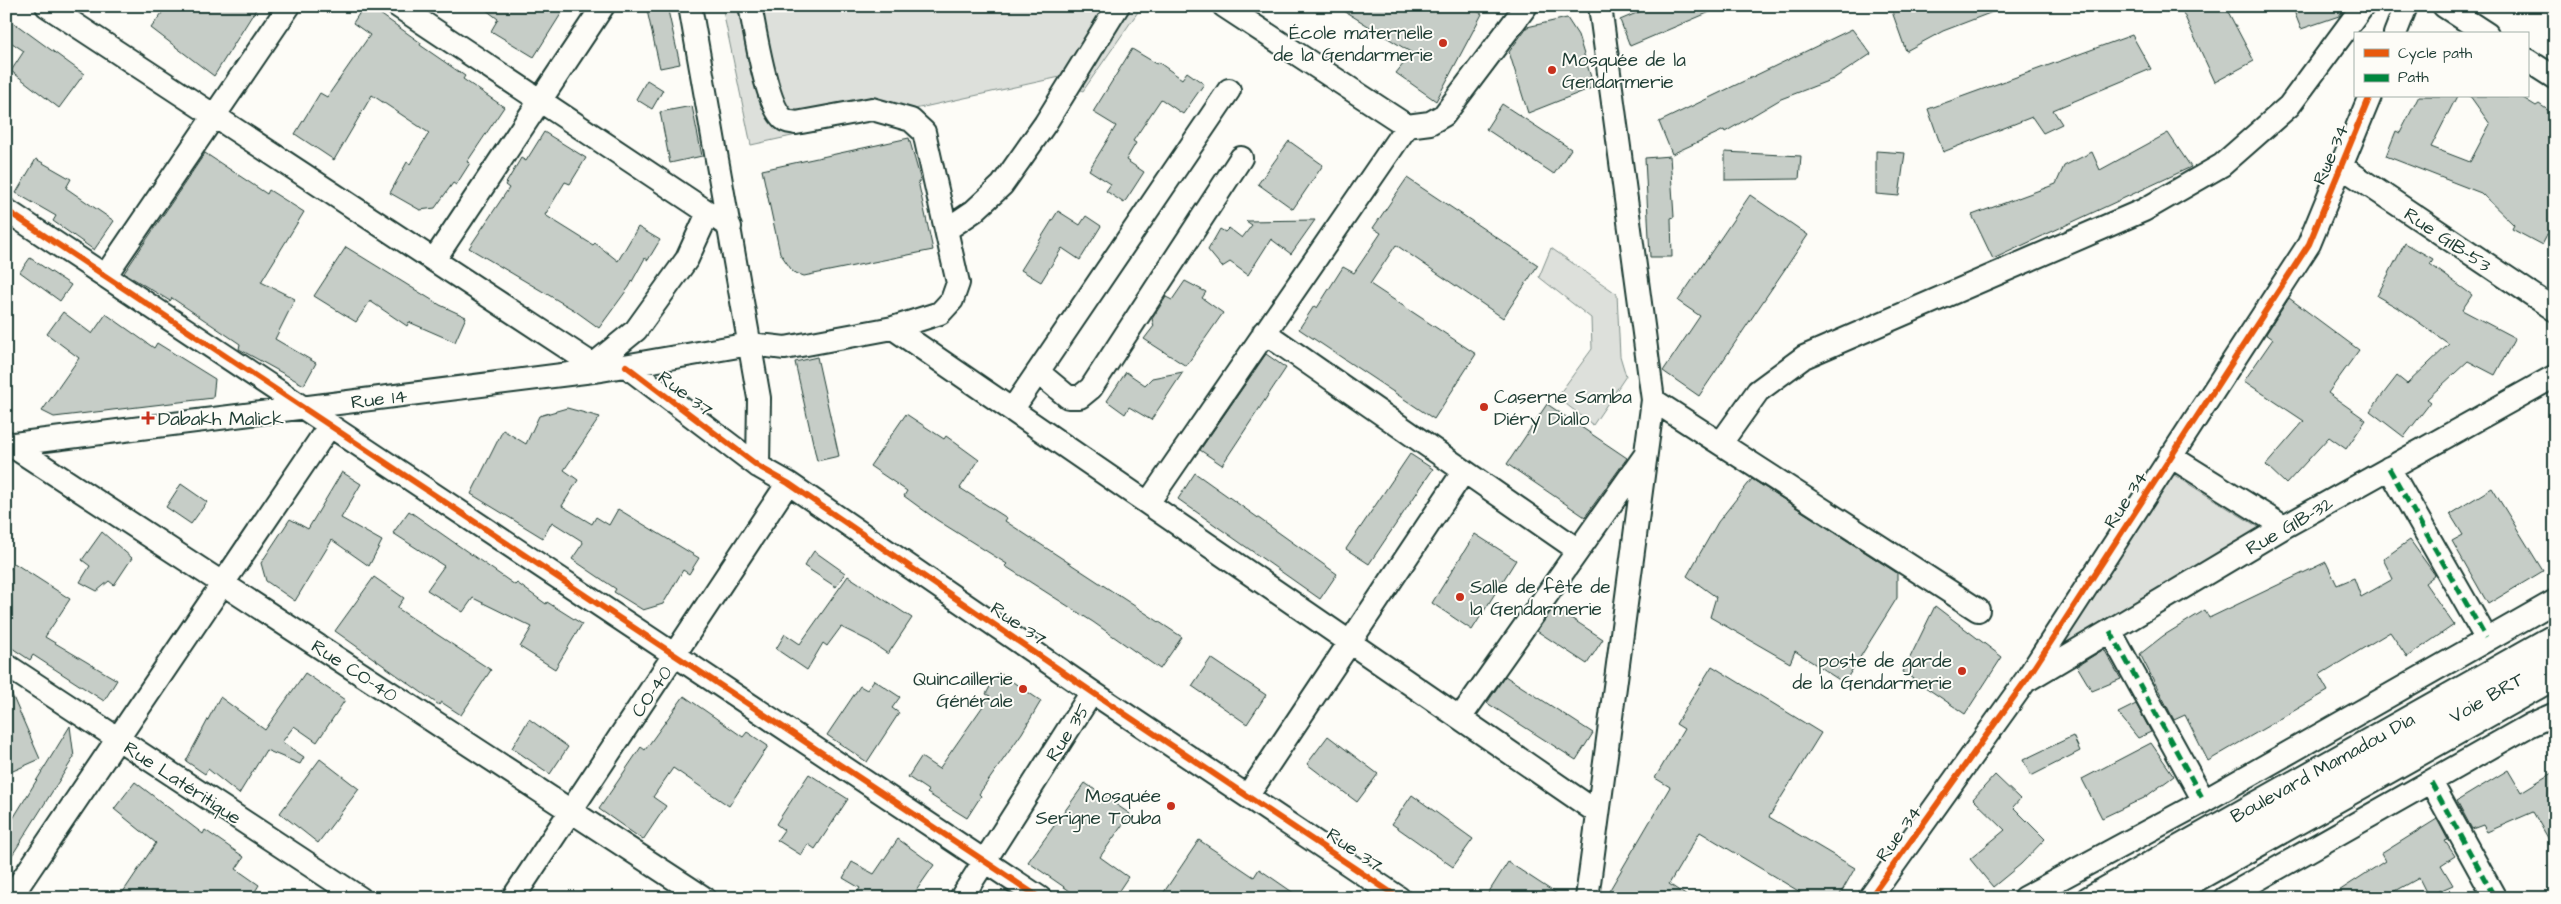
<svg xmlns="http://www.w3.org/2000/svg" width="2561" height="904" viewBox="0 0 2561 904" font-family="'Architects Daughter',sans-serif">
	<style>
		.green { fill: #dde0db; stroke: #7e8e88 }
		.building { fill: #c6cdc7; stroke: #1f3d34 }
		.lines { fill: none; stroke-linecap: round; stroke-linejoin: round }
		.minor-casing { stroke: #1f3d34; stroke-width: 26 }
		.minor { stroke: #fdfcf7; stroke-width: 22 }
		.quiet { stroke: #00873e; stroke-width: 5; stroke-dasharray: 10 5; stroke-linecap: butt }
		.cycleway-casing { stroke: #fdfcf7; stroke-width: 9 }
		.cycleway { stroke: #e8590c; stroke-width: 6 }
		.poi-dot { fill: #c8321e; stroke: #fdfcf7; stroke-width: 2 }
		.labels { text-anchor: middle; stroke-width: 4; stroke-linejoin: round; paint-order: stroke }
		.poi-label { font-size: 19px; fill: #1f3d34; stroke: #fdfcf7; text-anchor: end }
		.street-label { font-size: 19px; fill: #1f3d34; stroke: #fdfcf7 }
	</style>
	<rect width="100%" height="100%" fill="#fdfcf7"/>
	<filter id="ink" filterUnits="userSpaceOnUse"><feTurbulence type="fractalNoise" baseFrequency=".02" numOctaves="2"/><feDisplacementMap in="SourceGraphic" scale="10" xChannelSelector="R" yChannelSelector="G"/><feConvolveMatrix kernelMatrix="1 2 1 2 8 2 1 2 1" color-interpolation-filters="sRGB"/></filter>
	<g filter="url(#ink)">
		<path class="green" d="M 722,6 L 1142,6 L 1083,91 L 1060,77 L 751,145 Z
			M 1551,248 L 1617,294 L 1620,356 L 1626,376 L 1593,425 L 1557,397 L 1592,349 L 1591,318 L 1539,277 Z
			M 2171,473 L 2260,528 L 2062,647 Z"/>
		<path class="building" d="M 167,6 L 258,6 L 214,76 L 151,28 Z
			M 364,6 L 369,6 L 421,43 L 420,45 L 465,76 L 463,79 L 504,107 L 467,162 L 470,163 L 456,185 L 453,183 L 435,208 L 420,210 L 390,193 L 407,162 L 410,164 L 429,133 L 372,95 L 334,160 L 295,134 L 320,93 L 327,97 L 370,35 L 353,23 Z
			M 481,6 L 566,6 L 534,57 L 491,31 L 498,19 Z
			M 646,6 L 667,6 L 680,64 L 660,68 Z
			M 1336,6 L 1469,6 L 1482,14 L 1436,101 L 1396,73 L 1412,53 Z
			M 1653,6 L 1724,6 L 1630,46 L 1620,20 Z
			M 1890,6 L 2002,6 L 2003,8 L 1943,31 L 1906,51 Z
			M 2180,6 L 2225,6 L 2254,61 L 2215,82 Z
			M 2292,6 L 2346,6 L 2339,16 L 2301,29 Z
			M 6,17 L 84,74 L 59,108 L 11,71 L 24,51 L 6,39 Z
			M 1567,18 L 1578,35 L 1594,87 L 1528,113 L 1509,52 L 1527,27 Z
			M 1852,29 L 1871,54 L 1833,79 L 1781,99 L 1725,132 L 1724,130 L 1672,154 L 1659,122 Z
			M 2132,35 L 2151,69 L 2053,110 L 2062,124 L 2043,133 L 2032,117 L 1943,152 L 1928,109 Z
			M 1132,49 L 1157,64 L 1158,62 L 1182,79 L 1187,72 L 1204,84 L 1183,114 L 1161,99 L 1133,141 L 1136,143 L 1126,160 L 1144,172 L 1124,203 L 1106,191 L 1111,184 L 1089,170 L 1116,126 L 1093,112 Z
			M 647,80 L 663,90 L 652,109 L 636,99 Z
			M 2419,96 L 2457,96 L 2431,147 L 2470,162 L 2490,124 L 2470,96 L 2520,96 L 2536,106 L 2539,104 L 2555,115 L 2555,220 L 2542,245 L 2512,229 L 2514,225 L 2481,193 L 2386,156 L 2396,131 L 2400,133 Z
			M 1502,104 L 1571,149 L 1554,174 L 1486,129 Z
			M 692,106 L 702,156 L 670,163 L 660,112 Z
			M 544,132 L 586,158 L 570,184 L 565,182 L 545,215 L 593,245 L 595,243 L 618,261 L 638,227 L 660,240 L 648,260 L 645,258 L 629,287 L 599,328 L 574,310 L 469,248 L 509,188 L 505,185 L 521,158 L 526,161 Z
			M 2168,133 L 2191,167 L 1993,259 L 1972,215 L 2056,184 L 2064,166 L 2092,152 L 2100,170 Z
			M 909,138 L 921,181 L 918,181 L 933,250 L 804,276 L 793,272 L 780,253 L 762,170 Z
			M 1289,141 L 1323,165 L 1293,209 L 1258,184 Z
			M 1876,151 L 1905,153 L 1899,196 L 1876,194 Z
			M 1725,152 L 1801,156 L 1799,179 L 1725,180 Z
			M 205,153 L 267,194 L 269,190 L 304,212 L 261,282 L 295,299 L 275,339 L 316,363 L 304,385 L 239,349 L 240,344 L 172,298 L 170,301 L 124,273 Z
			M 1670,156 L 1674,217 L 1671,218 L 1672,257 L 1650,257 L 1645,158 Z
			M 36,159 L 71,179 L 66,188 L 114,221 L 94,250 L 53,221 L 56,216 L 16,193 Z
			M 1407,178 L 1538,265 L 1503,318 L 1396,245 L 1370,284 L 1476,354 L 1434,419 L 1299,329 L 1314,306 L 1317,308 L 1343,267 L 1354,273 L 1381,233 L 1373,228 Z
			M 1750,195 L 1808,235 L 1699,396 L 1663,371 L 1700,316 L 1678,301 Z
			M 1058,211 L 1080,225 L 1086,216 L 1101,226 L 1080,260 L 1062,248 L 1041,282 L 1021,270 Z
			M 1315,220 L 1291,254 L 1271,239 L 1248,275 L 1230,262 L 1222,267 L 1208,250 L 1220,229 L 1225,232 L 1229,228 L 1242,238 L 1252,225 L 1246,221 Z
			M 2405,243 L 2433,259 L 2430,264 L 2472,295 L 2462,310 L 2515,338 L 2495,375 L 2468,361 L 2427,399 L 2431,402 L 2404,437 L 2370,411 L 2397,376 L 2407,384 L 2449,344 L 2403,311 L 2377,296 Z
			M 346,247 L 440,305 L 466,317 L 455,342 L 409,322 L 407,326 L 370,301 L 356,322 L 314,296 Z
			M 30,258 L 71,285 L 60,301 L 20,272 Z
			M 1185,281 L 1206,292 L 1202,298 L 1223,313 L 1186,366 L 1144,339 L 1154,326 L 1152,319 L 1166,297 L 1172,300 Z
			M 2289,298 L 2359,350 L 2328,393 L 2366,420 L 2346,449 L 2329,437 L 2286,484 L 2266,465 L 2304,421 L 2244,381 L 2273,339 L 2266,334 Z
			M 63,312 L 92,334 L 106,314 L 154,348 L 157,343 L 215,379 L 213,398 L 54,417 L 42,411 L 79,358 L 47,334 Z
			M 1266,354 L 1286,368 L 1222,465 L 1200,450 Z
			M 817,357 L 839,456 L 817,461 L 795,362 Z
			M 1126,372 L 1145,385 L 1152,378 L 1183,372 L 1151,420 L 1129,407 L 1125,414 L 1107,401 Z
			M 1547,404 L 1627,458 L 1585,517 L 1507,464 Z
			M 567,408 L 600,417 L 564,470 L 578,480 L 562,506 L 592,524 L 596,517 L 609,525 L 618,509 L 699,558 L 689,574 L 683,570 L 663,604 L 643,610 L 614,592 L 616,589 L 572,559 L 583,543 L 582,541 L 552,522 L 543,538 L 471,494 L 503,430 L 526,444 L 539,416 Z
			M 906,414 L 944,439 L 946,436 L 979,460 L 960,488 L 1007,518 L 1005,521 L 1182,637 L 1160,669 L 1093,622 L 1005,566 L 1007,564 L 937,520 L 904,496 L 907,491 L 870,466 Z
			M 1410,454 L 1433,469 L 1369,564 L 1346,549 Z
			M 342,472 L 361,484 L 341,518 L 382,541 L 369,566 L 332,540 L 295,601 L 266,581 L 261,563 L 290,519 L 308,529 Z
			M 1195,473 L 1337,574 L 1320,599 L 1178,499 Z
			M 1752,479 L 1897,573 L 1897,598 L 1844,683 L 1795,651 L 1790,663 L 1710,617 L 1716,597 L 1687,576 L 1718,522 Z
			M 181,484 L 207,502 L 191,524 L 166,507 Z
			M 2492,488 L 2543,571 L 2488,604 L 2452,541 L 2463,535 L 2450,514 Z
			M 409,511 L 515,585 L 517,583 L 546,604 L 547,602 L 582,624 L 555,669 L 520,647 L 532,627 L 473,598 L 463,612 L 427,590 L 444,566 L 393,533 Z
			M 102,532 L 132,558 L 114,585 L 109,581 L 97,591 L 80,582 L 90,566 L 82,560 Z
			M 1475,534 L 1516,560 L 1472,630 L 1432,603 Z
			M 2410,540 L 2435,575 L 2425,583 L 2454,625 L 2407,657 L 2390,632 L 2319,675 L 2328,691 L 2208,761 L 2185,715 L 2174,720 L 2140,654 L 2163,636 L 2205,610 L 2209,618 L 2326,562 L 2337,585 L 2354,578 L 2361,597 L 2393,579 L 2383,559 Z
			M 814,551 L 845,573 L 836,587 L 804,566 Z
			M 14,563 L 70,599 L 45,637 L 117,680 L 104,701 L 33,655 L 30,660 L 6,644 L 6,575 Z
			M 848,576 L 912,618 L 888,654 L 869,641 L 841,627 L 827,646 L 823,643 L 807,670 L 776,649 L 785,634 L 800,644 Z
			M 374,577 L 404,598 L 397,608 L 491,670 L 461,715 L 441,702 L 439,705 L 335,631 Z
			M 1935,606 L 2002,657 L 1965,714 L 1903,672 Z
			M 1554,607 L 1603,639 L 1587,664 L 1537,631 Z
			M 2104,649 L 2121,679 L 2092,691 L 2077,666 Z
			M 1211,658 L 1266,695 L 1247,724 L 1192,686 Z
			M 1712,666 L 1821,733 L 1769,817 L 1855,868 L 1838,898 L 1810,898 L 1700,832 L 1669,884 L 1690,898 L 1605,898 L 1670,787 L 1655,778 L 1684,729 L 1676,724 Z
			M 998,672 L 1041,701 L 1022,733 L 979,794 L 981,796 L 967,818 L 927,793 L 929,791 L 908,777 L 921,757 L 939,769 L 990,696 L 986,694 Z
			M 305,673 L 345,700 L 317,742 L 294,726 L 282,742 L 304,757 L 300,764 L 266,750 L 239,794 L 208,769 L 205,774 L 186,761 L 220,697 L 265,730 Z
			M 1505,676 L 1593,733 L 1576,760 L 1487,703 Z
			M 874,680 L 900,697 L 892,708 L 899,713 L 867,762 L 827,735 L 860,686 L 867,690 Z
			M 6,681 L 40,759 L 6,774 Z
			M 684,696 L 743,737 L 747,732 L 768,746 L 729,806 L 673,768 L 653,797 L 666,806 L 643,840 L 599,809 L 641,747 L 645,750 Z
			M 2136,704 L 2151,732 L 2138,738 L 2118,713 Z
			M 529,719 L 568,747 L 550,774 L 512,748 Z
			M 70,726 L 74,757 L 6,865 L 6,830 Z
			M 1328,736 L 1378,774 L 1357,802 L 1307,764 Z
			M 2073,736 L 2080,751 L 2031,776 L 2023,760 Z
			M 2151,743 L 2174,776 L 2144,798 L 2102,818 L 2082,779 Z
			M 320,759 L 359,789 L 318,843 L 280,813 Z
			M 2508,770 L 2521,792 L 2555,771 L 2555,850 L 2533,812 L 2487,832 L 2483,825 L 2472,829 L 2457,801 Z
			M 809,774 L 848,799 L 815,849 L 808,844 L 801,855 L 777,840 L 784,830 L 776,824 Z
			M 1995,775 L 2020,799 L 2013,807 L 2045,839 L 2021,864 L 1993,887 L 1970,859 L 2005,830 L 1973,799 Z
			M 135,782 L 203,834 L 205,830 L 244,857 L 236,869 L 259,885 L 251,898 L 119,898 L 156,843 L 114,809 Z
			M 1085,783 L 1130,814 L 1100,857 L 1128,877 L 1114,898 L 1080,898 L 1028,862 Z
			M 1412,795 L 1473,839 L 1453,867 L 1392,824 Z
			M 2437,819 L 2448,840 L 2445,841 L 2455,856 L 2441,865 L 2453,885 L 2428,896 L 2419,878 L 2383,898 L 2328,898 L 2385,861 L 2381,854 Z
			M 898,839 L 934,865 L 911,898 L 854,898 L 860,888 L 843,878 L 852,862 L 874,874 Z
			M 1199,840 L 1254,877 L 1259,869 L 1301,898 L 1160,898 Z
			M 1508,862 L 1563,898 L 1485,898 Z"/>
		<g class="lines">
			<defs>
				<path id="minor" d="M 47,6 L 601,370
					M 398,6 L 730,227
					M 690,6 L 759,398 L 758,466
					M 1224,6 L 1407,126 L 1430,123 L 1444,115 L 1526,6
					M 2444,6 L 2487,34
					M 2395,34 L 2406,6
					M 2527,60 L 2555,78
					M 2342,167 L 2555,310
					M 6,210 L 1040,898
					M 946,230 L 974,211 L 1002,185 L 1045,124 L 1118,6
					M 434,260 L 603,6
					M 105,276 L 289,6
					M 893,328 L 1598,813
					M 1264,332 L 1578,550
					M 593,365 L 636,330 L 687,259 L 708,213
					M 626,366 L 758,466 L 788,483 L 1092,692 L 1399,898
					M 1038,372 L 1068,397 L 1080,397 L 1091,388 L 1241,158
					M 1653,400 L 1978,610
					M 1012,410 L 1229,90
					M 6,442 L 704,898
					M 1721,443 L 1758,391 L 1804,357 L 2144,210 L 2222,165 L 2289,106 L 2363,6
					M 6,445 L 601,370 L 750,344 L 785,348 L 893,328 L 940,313 L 952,300 L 958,283 L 924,132 L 911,120 L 872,109 L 796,123 C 793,122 787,122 785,120 C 766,108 755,29 750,6
					M 2170,456 L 2284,527
					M 2389,468 L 2486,638
					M 1148,503 L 1407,126
					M 2110,631 L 2204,801
					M 6,665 L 360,898
					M 2029,679 L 2284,527 L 2555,376
					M 1460,718 L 1644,457
					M 2431,782 L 2495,898
					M 1248,795 L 1464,471
					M 10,898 L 330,425
					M 513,898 L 788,483
					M 961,898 L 1092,692
					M 1587,898 L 1653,400 L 1600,6
					M 1870,898 L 2026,680 L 2309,244 L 2370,96
					M 2024,898 L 2204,801 L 2555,601
					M 2088,898 L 2555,635
					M 2129,898 L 2555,658
					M 2165,898 L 2555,678
					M 2225,898 L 2530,725 L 2555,714"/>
			</defs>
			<use href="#minor" class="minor-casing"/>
			<use href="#minor" class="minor"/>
			<path class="quiet" d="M 2389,468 L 2486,638
				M 2110,631 L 2204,801
				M 2431,782 L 2495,898"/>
			<defs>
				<path id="cycleway" d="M 6,210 L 1040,898
					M 626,366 L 758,466 L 788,483 L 1092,692 L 1399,898
					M 1870,898 L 2026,680 L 2309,244 L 2370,96"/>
			</defs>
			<use href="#cycleway" class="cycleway-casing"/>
			<use href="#cycleway" class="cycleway"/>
		</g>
	</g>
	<g class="poi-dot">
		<circle cx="1443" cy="43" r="5"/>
		<circle cx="1552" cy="70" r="5"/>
		<circle cx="1484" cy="407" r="5"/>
		<path d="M145.5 410.5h5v5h5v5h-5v5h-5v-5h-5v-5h5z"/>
		<circle cx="1460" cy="597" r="5"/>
		<circle cx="1962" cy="671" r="5"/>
		<circle cx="1023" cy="689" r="5"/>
		<circle cx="1171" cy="806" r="5"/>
	</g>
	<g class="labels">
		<g class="poi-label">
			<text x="1433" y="39">École maternelle<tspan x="1433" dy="22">de la Gendarmerie</tspan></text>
			<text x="1562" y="66" text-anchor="start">Mosquée de la<tspan x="1562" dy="22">Gendarmerie</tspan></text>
			<text x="1494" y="403" text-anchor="start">Caserne Samba<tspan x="1494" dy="22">Diéry Diallo</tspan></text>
			<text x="158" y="425" text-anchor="start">Dabakh Malick</text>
			<text x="1470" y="593" text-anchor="start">Salle de fête de<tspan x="1470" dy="22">la Gendarmerie</tspan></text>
			<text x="1952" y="667">poste de garde<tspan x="1952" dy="22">de la Gendarmerie</tspan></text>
			<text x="1013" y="685">Quincaillerie<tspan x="1013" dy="22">Générale</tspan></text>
			<text x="1161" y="802">Mosquée<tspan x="1161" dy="22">Serigne Touba</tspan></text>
		</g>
		<g class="street-label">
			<text transform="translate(2330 154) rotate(-67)" y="7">Rue 34</text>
			<text transform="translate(2448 239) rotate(34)" y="7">Rue GIB-53</text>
			<text transform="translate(686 393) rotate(37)" y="7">Rue 37</text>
			<text transform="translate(379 398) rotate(-7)" y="7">Rue 14</text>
			<text transform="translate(2125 499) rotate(-57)" y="7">Rue 34</text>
			<text transform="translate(2289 525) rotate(-30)" y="7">Rue GIB-32</text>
			<text transform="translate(1019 623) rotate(34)" y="7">Rue 37</text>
			<text transform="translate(355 670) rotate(33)" y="7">Rue CO-40</text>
			<text transform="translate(651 691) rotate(-56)" y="7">CO-40</text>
			<text transform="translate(2486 697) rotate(-30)" y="7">Voie BRT</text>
			<text transform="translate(1067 732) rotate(-57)" y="7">Rue 35</text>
			<text transform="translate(2322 767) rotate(-29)" y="7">Boulevard Mamadou Dia</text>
			<text transform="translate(183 782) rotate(33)" y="7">Rue Latéritique</text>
			<text transform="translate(1898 833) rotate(-54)" y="7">Rue 34</text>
			<text transform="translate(1355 849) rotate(34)" y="7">Rue 37</text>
		</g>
	</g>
	<rect width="2561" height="904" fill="none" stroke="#fdfcf7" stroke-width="25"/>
	<rect x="12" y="12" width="2536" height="879" fill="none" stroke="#1f3d34" stroke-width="2" filter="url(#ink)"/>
	<rect x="2354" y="32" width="175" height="65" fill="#fdfcf7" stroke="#a4b0a9"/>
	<rect x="2364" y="49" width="25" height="8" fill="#e8590c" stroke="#a4b0a9"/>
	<text x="2398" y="58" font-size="15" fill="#1f3d34">Cycle path</text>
	<rect x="2364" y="74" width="25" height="8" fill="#00873e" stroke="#a4b0a9"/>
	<text x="2398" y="82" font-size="15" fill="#1f3d34">Path</text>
</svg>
